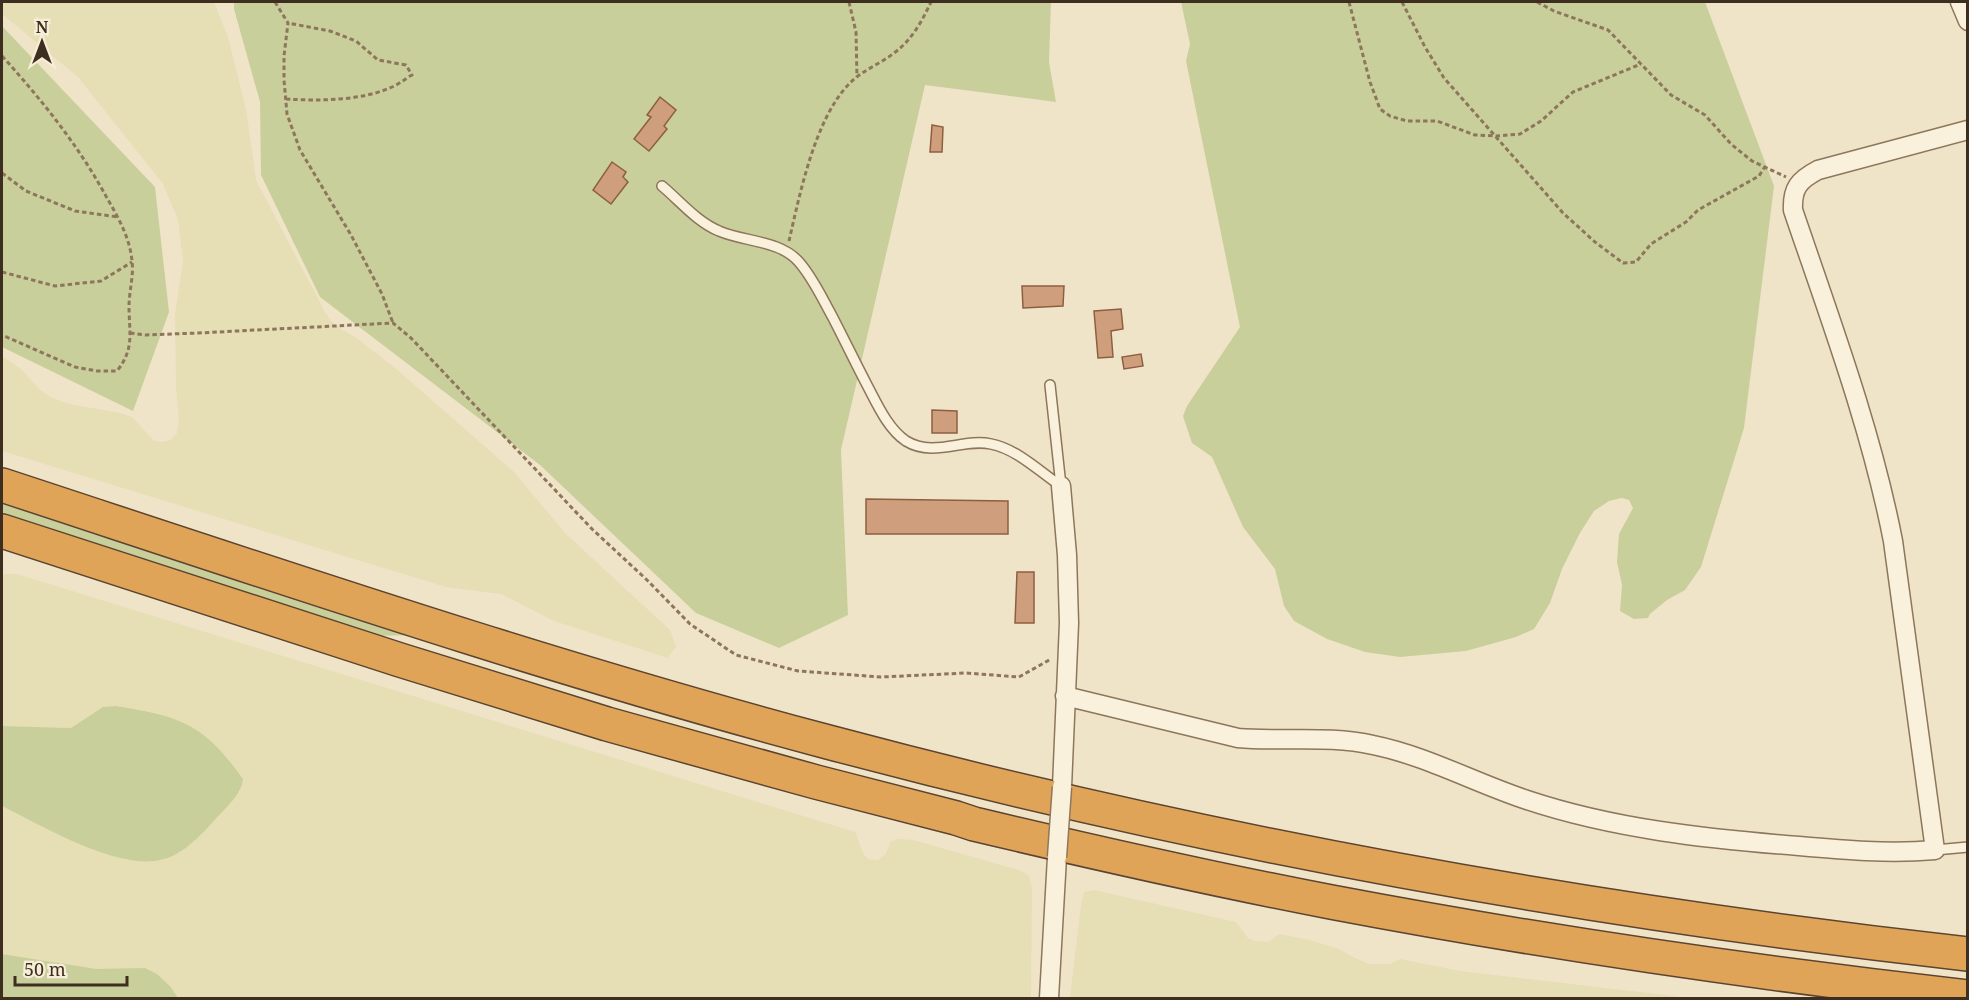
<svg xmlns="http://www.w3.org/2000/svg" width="1969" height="1000" viewBox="0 0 1969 1000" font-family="'Noto Serif',serif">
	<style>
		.farmland { fill: #e6deb5 }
		.green { fill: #c9cf9b }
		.building { fill: #cf9f7d; stroke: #8d5f41; stroke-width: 1.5 }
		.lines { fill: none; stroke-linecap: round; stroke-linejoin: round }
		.service-casing { stroke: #8d765c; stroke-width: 12 }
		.minor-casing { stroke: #8d765c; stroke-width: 21 }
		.motorway-casing { stroke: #5b4430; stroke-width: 36 }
		.path { stroke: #8d765c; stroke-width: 3; stroke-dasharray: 4.5 3; stroke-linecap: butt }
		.service { stroke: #faf1dc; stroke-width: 9 }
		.minor { stroke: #faf1dc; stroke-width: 18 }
		.motorway { stroke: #e0a458; stroke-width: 33 }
		.minor-bridge-casing { stroke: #8d765c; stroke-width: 21; stroke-linecap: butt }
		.minor-bridge { stroke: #faf1dc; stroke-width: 18 }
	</style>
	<rect width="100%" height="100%" fill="#f0e4c8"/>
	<path class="farmland" d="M 2,2 L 214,2 L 228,37 L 246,109 L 256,180 L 325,312 L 331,321 L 341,329 L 355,337 L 394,367 L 513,471 L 566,534 L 670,630 L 676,646 L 668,658 L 554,621 L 501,594 L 446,587 L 2,451 L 2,356 L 21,369 L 40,390 L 52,398 L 69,404 L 120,413 L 132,417 L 154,441 L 162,442 L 171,440 L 177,433 L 179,420 L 176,388 L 175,314 L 183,260 L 178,220 L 163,184 L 78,77 L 2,14 Z
		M 6,574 L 17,574 L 855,832 L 863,853 L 868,859 L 878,860 L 886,854 L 891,841 L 900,839 L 913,840 L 1019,870 L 1029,876 L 1032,888 L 1031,998 L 178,998 L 170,986 L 157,974 L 145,969 L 97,969 L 2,954 L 2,806 L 85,846 L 106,854 L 127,860 L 161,860 L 179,853 L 193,842 L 240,791 L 243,779 L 226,756 L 157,713 L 116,706 L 103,707 L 71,728 L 2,726 L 2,575 Z
		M 1094,890 L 1236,922 L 1248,938 L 1255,941 L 1269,942 L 1279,934 L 1310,940 L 1339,949 L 1353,957 L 1369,964 L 1390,964 L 1400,959 L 1460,971 L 1692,998 L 1070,998 L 1081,905 L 1084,892 Z"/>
	<path class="green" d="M 234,2 L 1051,2 L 1049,62 L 1056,102 L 925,85 L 841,450 L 848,615 L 779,648 L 696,613 L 540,465 L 320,297 L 261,175 L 260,102 L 234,9 Z
		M 1181,2 L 1705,2 L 1774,186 L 1744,428 L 1701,567 L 1685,590 L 1667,600 L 1650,614 L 1648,618 L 1634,619 L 1620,611 L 1622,585 L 1617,562 L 1619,534 L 1633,508 L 1629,500 L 1622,498 L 1609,501 L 1594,511 L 1580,533 L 1562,569 L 1550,603 L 1534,629 L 1516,637 L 1466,651 L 1400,657 L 1365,652 L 1327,639 L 1294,621 L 1284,606 L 1275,569 L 1243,527 L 1212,457 L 1192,443 L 1183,416 L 1187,406 L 1240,327 L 1186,61 L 1190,44 Z
		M 2,26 L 155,187 L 169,312 L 133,411 L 2,347 Z
		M 2,498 L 428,635 L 365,636 L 2,520 Z
		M 116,706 C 181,716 205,725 243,779 C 242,795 222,811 212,823 C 198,838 181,856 160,860 C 116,870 41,825 2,806 L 2,726 L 71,728 L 103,707 Z
		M 2,954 L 97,969 L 145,968 L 157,974 L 170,986 L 178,998 L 2,998 Z"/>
	<path class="building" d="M 660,97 L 676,110 L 664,126 L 667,129 L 649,151 L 634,139 L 651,117 L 647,115 Z
		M 932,125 L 943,127 L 942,152 L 930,152 Z
		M 612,162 L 626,172 L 623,177 L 628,182 L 611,204 L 593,190 Z
		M 1022,286 L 1064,286 L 1063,306 L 1023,308 Z
		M 1121,309 L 1123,329 L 1111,331 L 1113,357 L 1098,358 L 1094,311 Z
		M 1141,354 L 1143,366 L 1124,369 L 1122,357 Z
		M 932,410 L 957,411 L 957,433 L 932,433 Z
		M 866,499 L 1008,501 L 1008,534 L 866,534 Z
		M 1017,572 L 1034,572 L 1034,623 L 1015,623 Z"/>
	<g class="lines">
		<defs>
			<path id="service" d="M 662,186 C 680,201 697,222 719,231 C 744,242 780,240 799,262 C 813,278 822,298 832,316 C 844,339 855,362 867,385 C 877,404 888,429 906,441 C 934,458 963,438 991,444 C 1017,449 1040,472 1061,486
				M 1050,385 L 1061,486
				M 1935,850 L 1968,847"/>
			<path id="minor" d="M 1960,2 L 1968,21
				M 1061,486 L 1067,555 L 1069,623 L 1062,787
				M 1065,696 L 1238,738 C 1283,742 1329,735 1373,745 C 1427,756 1475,783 1527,800 C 1614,829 1708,839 1799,846 C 1844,850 1889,854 1935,850 L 1893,541 C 1871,428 1830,319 1793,210 C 1792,188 1799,180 1818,170 L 1968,130
				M 1049,998 L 1057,857"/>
			<path id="motorway" d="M 2,485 C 276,575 549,668 828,742 C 1202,842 1583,911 1968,954
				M 2,531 L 400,660 L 607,724 L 816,782 L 956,818 L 974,824 C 1092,852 1211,879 1331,902 C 1542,942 1754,973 1968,997"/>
		</defs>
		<use href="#service" class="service-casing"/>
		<use href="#minor" class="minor-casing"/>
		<use href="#motorway" class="motorway-casing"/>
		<path class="path" d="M 275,2 L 288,23 L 284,56 L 284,80 L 287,114 L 300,150 L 351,235 L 382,294 L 393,323
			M 849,2 L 856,32 L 857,77
			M 1349,2 L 1370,82 L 1380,109 L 1390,116 L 1407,121 L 1437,121 L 1475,135 L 1496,136 L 1520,134 L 1541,121 L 1573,92 L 1641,64
			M 1402,2 L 1425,47 L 1444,78 L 1563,213 L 1595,242 L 1623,263 L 1636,262 L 1651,244 L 1686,222 L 1698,210 L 1759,176 L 1764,168
			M 1537,2 L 1554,11 L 1608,30 L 1671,95 L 1705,115 L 1731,144 L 1752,161 L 1786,177
			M 2,56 C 41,99 79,146 107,198 C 118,217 130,238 132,261 C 134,275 129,292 129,306 C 129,333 135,348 117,371 L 97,371 L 75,367 L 2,335
			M 286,99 C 319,101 361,101 392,87 C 399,84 405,79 412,75 L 406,65 L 378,60 L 356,41 L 330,31 L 288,23
			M 2,173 L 26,191 L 75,211 L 118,217
			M 789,241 C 800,193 815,119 849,84 C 861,71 880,64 894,53 C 912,40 922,21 931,2
			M 2,272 L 55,286 L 101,281 L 132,262
			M 130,333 L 145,335 L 198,333 L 393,323 L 411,338 L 592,529 L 647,580 L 690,624 L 736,655 L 798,671 L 881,677 L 966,673 L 1019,677 L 1051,659"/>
		<use href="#service" class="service"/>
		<use href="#minor" class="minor"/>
		<use href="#motorway" class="motorway"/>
		<defs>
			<path id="minor-bridge" d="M 1057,857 L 1062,787"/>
		</defs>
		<use href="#minor-bridge" class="minor-bridge-casing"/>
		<use href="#minor-bridge" class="minor-bridge"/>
	</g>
	<rect width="1969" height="1000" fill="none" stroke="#3d2e20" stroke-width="6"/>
	<g transform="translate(42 42)" stroke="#f7eed8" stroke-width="4.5" paint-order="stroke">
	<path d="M0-4.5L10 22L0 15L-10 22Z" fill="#3d2e20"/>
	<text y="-9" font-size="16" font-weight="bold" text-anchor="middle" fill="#3d2e20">N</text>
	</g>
	<path d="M15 976v9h112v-9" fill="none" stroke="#3d2e20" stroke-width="3"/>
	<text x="24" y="976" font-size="18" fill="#3d2e20" stroke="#f7eed8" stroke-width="4.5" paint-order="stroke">50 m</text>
</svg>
